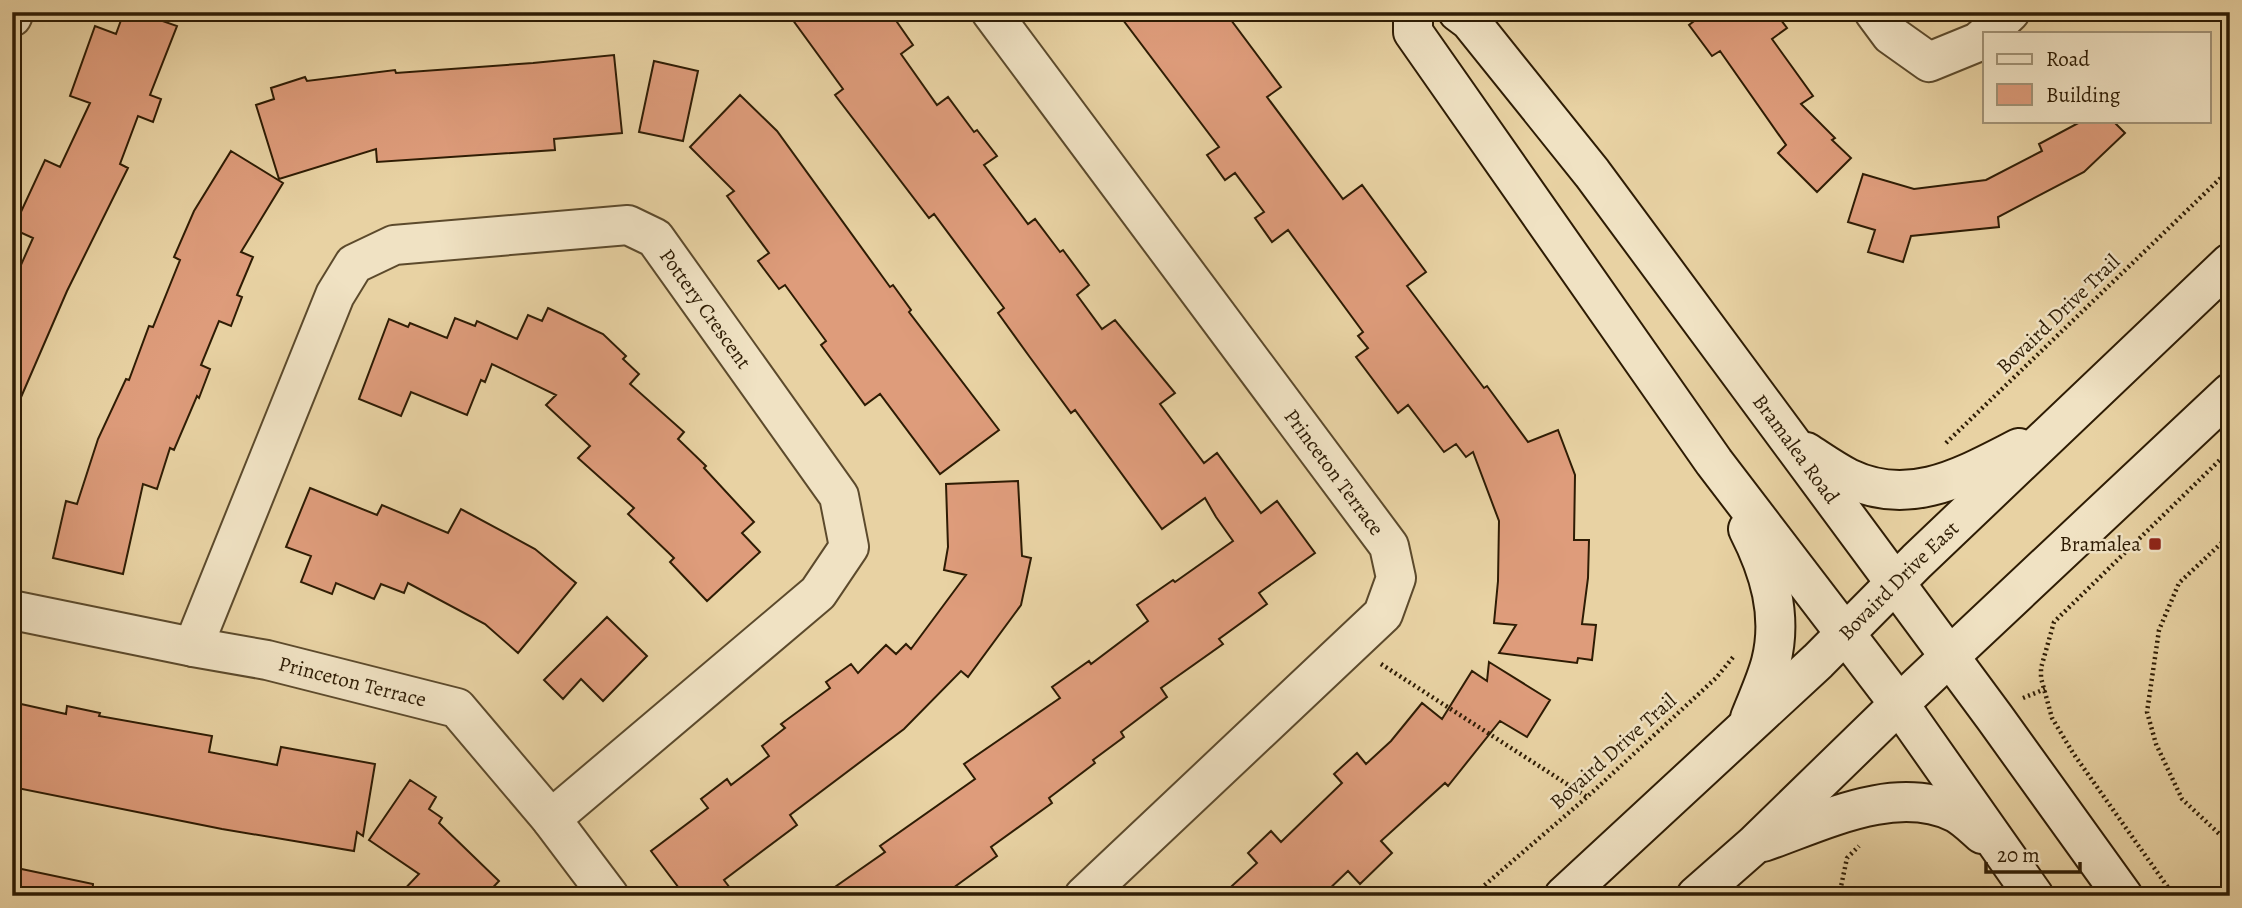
<svg xmlns="http://www.w3.org/2000/svg" width="2242" height="908" viewBox="0 0 2242 908" font-family="Alegreya,serif">
	<style>
		.building { fill: #de9c7b; stroke: #2e1c04; stroke-width: 2 }
		.lines { fill: none; stroke-linecap: round; stroke-linejoin: round }
		.street-casing { stroke: #5c4a2c; stroke-width: 42 }
		.secondary-casing { stroke: #2e1c04; stroke-width: 42 }
		.path { stroke: #2e1c04; stroke-width: 4.5; stroke-dasharray: 2 3.5; stroke-linecap: butt }
		.street { stroke: #f0e2c3; stroke-width: 38 }
		.secondary { stroke: #f0e2c3; stroke-width: 38 }
		.poi-dot { fill: #8f2418; stroke: #f0e2c3; stroke-width: 2.5 }
		.labels { text-anchor: middle; stroke-width: 5; stroke-linejoin: round; paint-order: stroke }
		.street-label { font-size: 21px; fill: #2e1c04; stroke: #f0e2c3 }
		.poi-label { font-size: 21px; fill: #2e1c04; stroke: #f0e2c3; text-anchor: end }
	</style>
	<rect width="100%" height="100%" fill="#e8d2a3"/>
	<filter id="stains"><feTurbulence type="fractalNoise" baseFrequency=".00286" numOctaves="4"/><feColorMatrix values="0 0 0 0 .2 0 0 0 0 .09 0 0 0 0 .02 0 0 0 .5 -.17"/></filter>
	<radialGradient id="worn" r=".72"><stop offset=".6" stop-color="#630" stop-opacity="0"/><stop offset="1" stop-color="#630" stop-opacity=".3"/></radialGradient>
	<path class="building" d="M 124,12 L 137,12 L 177,26 L 150,95 L 161,99 L 153,122 L 138,116 L 120,164 L 128,168 L 67,291 L 12,418 L 12,285 L 33,238 L 13,229 L 45,160 L 60,167 L 90,103 L 70,96 L 95,26 L 116,34 Z
		M 787,12 L 890,12 L 913,45 L 901,54 L 937,105 L 948,97 L 974,132 L 977,130 L 997,156 L 984,165 L 1028,224 L 1035,219 L 1060,252 L 1063,250 L 1089,285 L 1077,295 L 1102,329 L 1115,320 L 1175,393 L 1160,404 L 1204,463 L 1217,453 L 1261,513 L 1277,501 L 1315,553 L 1259,593 L 1267,604 L 1219,639 L 1223,644 L 1161,688 L 1167,697 L 1121,732 L 1124,737 L 1093,760 L 1095,763 L 1049,798 L 1052,803 L 991,847 L 997,856 L 942,896 L 822,896 L 885,852 L 880,846 L 975,779 L 964,764 L 1060,698 L 1052,687 L 1089,661 L 1091,664 L 1148,621 L 1137,605 L 1173,580 L 1175,582 L 1233,541 L 1216,517 L 1205,498 L 1162,529 L 1075,410 L 1071,413 L 1029,356 L 998,313 L 1004,308 L 934,214 L 929,218 L 835,95 L 843,89 Z
		M 1117,12 L 1225,12 L 1281,87 L 1267,97 L 1343,199 L 1362,185 L 1426,272 L 1407,286 L 1484,388 L 1487,386 L 1528,442 L 1558,430 L 1575,475 L 1574,540 L 1589,540 L 1588,578 L 1582,624 L 1596,625 L 1592,660 L 1578,658 L 1577,663 L 1499,653 L 1516,625 L 1494,623 L 1498,581 L 1499,521 L 1473,452 L 1466,457 L 1456,444 L 1444,452 L 1408,405 L 1398,413 L 1356,357 L 1368,348 L 1358,336 L 1363,332 L 1288,230 L 1272,242 L 1255,218 L 1264,212 L 1235,173 L 1225,180 L 1207,155 L 1219,147 Z
		M 1706,12 L 1775,12 L 1787,28 L 1772,39 L 1813,96 L 1801,104 L 1835,138 L 1832,140 L 1851,158 L 1817,192 L 1778,153 L 1786,145 L 1720,51 L 1712,56 L 1689,25 Z
		M 614,55 L 622,133 L 554,139 L 555,150 L 377,162 L 376,149 L 279,179 L 256,105 L 274,99 L 271,88 L 305,77 L 307,81 L 395,70 L 396,73 L 533,63 Z
		M 654,61 L 698,71 L 683,141 L 639,132 Z
		M 740,95 L 777,131 L 890,287 L 893,285 L 911,310 L 909,312 L 999,430 L 940,474 L 880,394 L 865,405 L 821,345 L 826,341 L 785,285 L 779,289 L 758,261 L 769,253 L 727,196 L 734,191 L 690,147 Z
		M 2082,121 L 2113,121 L 2125,133 L 2084,172 L 1998,217 L 1999,227 L 1911,236 L 1903,262 L 1868,252 L 1875,230 L 1848,222 L 1863,174 L 1914,189 L 1986,180 L 2042,151 L 2039,144 Z
		M 231,151 L 283,183 L 241,252 L 253,257 L 237,295 L 242,297 L 231,326 L 219,321 L 201,365 L 210,369 L 199,398 L 197,396 L 174,450 L 170,448 L 157,489 L 143,484 L 123,574 L 53,558 L 66,501 L 77,504 L 98,439 L 126,379 L 129,380 L 149,326 L 153,327 L 180,260 L 174,257 L 194,211 Z
		M 548,308 L 603,334 L 626,356 L 623,359 L 639,374 L 630,384 L 684,432 L 678,439 L 706,466 L 704,468 L 754,522 L 742,533 L 760,552 L 707,601 L 670,562 L 674,558 L 628,514 L 634,508 L 578,458 L 590,446 L 546,405 L 556,395 L 492,364 L 485,382 L 481,380 L 467,415 L 411,392 L 401,416 L 359,399 L 389,319 L 408,327 L 410,323 L 447,338 L 455,318 L 475,326 L 477,321 L 517,339 L 528,315 L 542,321 Z
		M 1018,481 L 1022,556 L 1031,558 L 1021,605 L 968,677 L 961,671 L 904,729 L 790,815 L 797,825 L 724,880 L 736,896 L 685,896 L 651,851 L 708,808 L 701,799 L 727,779 L 731,785 L 769,756 L 762,746 L 785,728 L 781,724 L 830,688 L 826,682 L 851,664 L 858,673 L 886,645 L 896,654 L 906,644 L 911,649 L 966,575 L 944,570 L 948,547 L 946,484 Z
		M 310,488 L 377,515 L 382,505 L 448,533 L 461,509 L 535,549 L 576,583 L 518,653 L 485,624 L 408,583 L 404,593 L 381,584 L 374,599 L 336,583 L 332,594 L 301,582 L 311,556 L 286,547 Z
		M 607,617 L 647,656 L 603,701 L 581,679 L 563,699 L 544,680 Z
		M 1489,662 L 1550,700 L 1527,737 L 1500,721 L 1448,786 L 1445,783 L 1381,841 L 1392,853 L 1360,884 L 1348,871 L 1322,896 L 1221,896 L 1257,863 L 1248,853 L 1271,831 L 1281,842 L 1342,783 L 1334,774 L 1357,753 L 1366,764 L 1391,741 L 1422,703 L 1442,719 L 1472,671 L 1487,681 Z
		M 12,702 L 66,714 L 67,706 L 100,713 L 99,716 L 212,736 L 209,752 L 277,765 L 281,747 L 375,764 L 363,836 L 357,832 L 354,851 L 222,829 L 12,787 Z
		M 410,780 L 436,797 L 429,809 L 442,818 L 439,823 L 499,881 L 485,896 L 398,896 L 419,874 L 369,840 Z
		M 12,867 L 93,884 L 92,896 L 12,896 Z"/>
	<g class="lines">
		<defs>
			<g id="street">
				<path id="s1" d="M 991,12 L 1389,546 L 1396,578 L 1383,614 L 1084,896"/>
				<path d="M 1874,12 L 1891,35 L 1929,62 L 1978,42 L 1985,36"/>
				<path d="M 12,17 L 14,12"/>
				<path d="M 1988,33 L 2010,12"/>
				<path id="s2" d="M 12,610 L 193,647 L 267,660 L 457,708 L 551,819 L 609,896"/>
				<path id="s3" d="M 193,647 L 335,295 L 354,264 L 394,245 L 628,225 L 655,238 L 839,496 L 849,547 L 818,593 L 551,819"/>
			</g>
			<g id="secondary">
				<path d="M 1413,12 L 1413,32 L 1714,462 L 1899,704 L 2034,896"/>
				<path id="s4" d="M 1458,12 L 1470,21 L 1592,173 L 1995,718 L 2123,896"/>
				<path d="M 1806,452 C 1820,461 1834,471 1848,478 C 1910,508 1964,476 2019,448"/>
				<path d="M 1748,529 C 1769,570 1783,615 1771,662 C 1766,681 1757,700 1750,718"/>
				<path d="M 1763,842 C 1821,822 1896,783 1956,813 C 1965,818 1974,827 1982,834"/>
				<path id="s5" d="M 1564,896 L 1818,661 L 1917,561 L 2230,263"/>
				<path d="M 1696,896 L 1754,845 L 1899,704 L 2230,393"/>
			</g>
		</defs>
		<use href="#street" class="street-casing"/>
		<use href="#secondary" class="secondary-casing"/>
		<path class="path" d="M 1946,443 L 2230,169
			M 2230,535 L 2179,583 L 2159,630 L 2147,712 L 2156,744 L 2182,799 L 2230,844
			M 1381,664 L 1587,797
			M 2023,698 L 2045,689
			M 1472,896 L 1587,797 L 1716,678 L 1734,656
			M 1839,896 L 1847,858 L 1859,846
			M 2174,896 L 2073,753 L 2052,718 L 2041,678 L 2041,668 L 2054,622 L 2230,450"/>
		<use href="#street" class="street"/>
		<use href="#secondary" class="secondary"/>
	</g>
	<rect class="poi-dot" x="2148" y="537" width="14" height="14" rx="3.5"/>
	<g class="labels">
		<g class="street-label">
			<text dy="7" stroke="none"><textPath href="#s3" startOffset="812">Pottery Crescent</textPath></text>
			<text transform="translate(2058 314) rotate(-44)" y="7">Bovaird Drive Trail</text>
			<text dy="7" stroke="none"><textPath href="#s4" startOffset="553">Bramalea Road</textPath></text>
			<text dy="7" stroke="none"><textPath href="#s1" startOffset="574">Princeton Terrace</textPath></text>
			<text dy="7" stroke="none"><textPath href="#s5" startOffset="460">Bovaird Drive East</textPath></text>
			<text dy="7" stroke="none"><textPath href="#s2" startOffset="348">Princeton Terrace</textPath></text>
			<text transform="translate(1613 751) rotate(-42)" y="7">Bovaird Drive Trail</text>
		</g>
		<g class="poi-label">
			<text x="2141" y="551">Bramalea</text>
		</g>
	</g>
	<rect width="2242" height="908" fill="none" stroke="#e8d2a3" stroke-width="42"/>
	<rect x="14" y="14" width="2214" height="880" fill="none" stroke="#2e1c04" stroke-width="3.5"/>
	<rect x="21" y="21" width="2200" height="866" fill="none" stroke="#2e1c04" stroke-width="2"/>
	<rect x="1983" y="32" width="228" height="91" fill="#f0e2c3" stroke="#a29377" stroke-width="2"/>
	<rect x="1997" y="54" width="35" height="10" fill="#f0e2c3" stroke="#a29377" stroke-width="2"/>
	<text x="2046" y="66" font-size="21" fill="#2e1c04">Road</text>
	<rect x="1997" y="84" width="35" height="21" fill="#de9c7b" stroke="#a29377" stroke-width="2"/>
	<text x="2046" y="102" font-size="21" fill="#2e1c04">Building</text>
	<path d="M1986 862v10h94v-10" fill="none" stroke="#2e1c04" stroke-width="3.5"/>
	<text x="1997" y="862" font-size="21" fill="#2e1c04" stroke="#f0e2c3" stroke-width="5" paint-order="stroke">20 m</text>
	<rect width="100%" height="100%" filter="url(#stains)"/>
	<rect width="100%" height="100%" fill="url(#worn)"/>
</svg>
